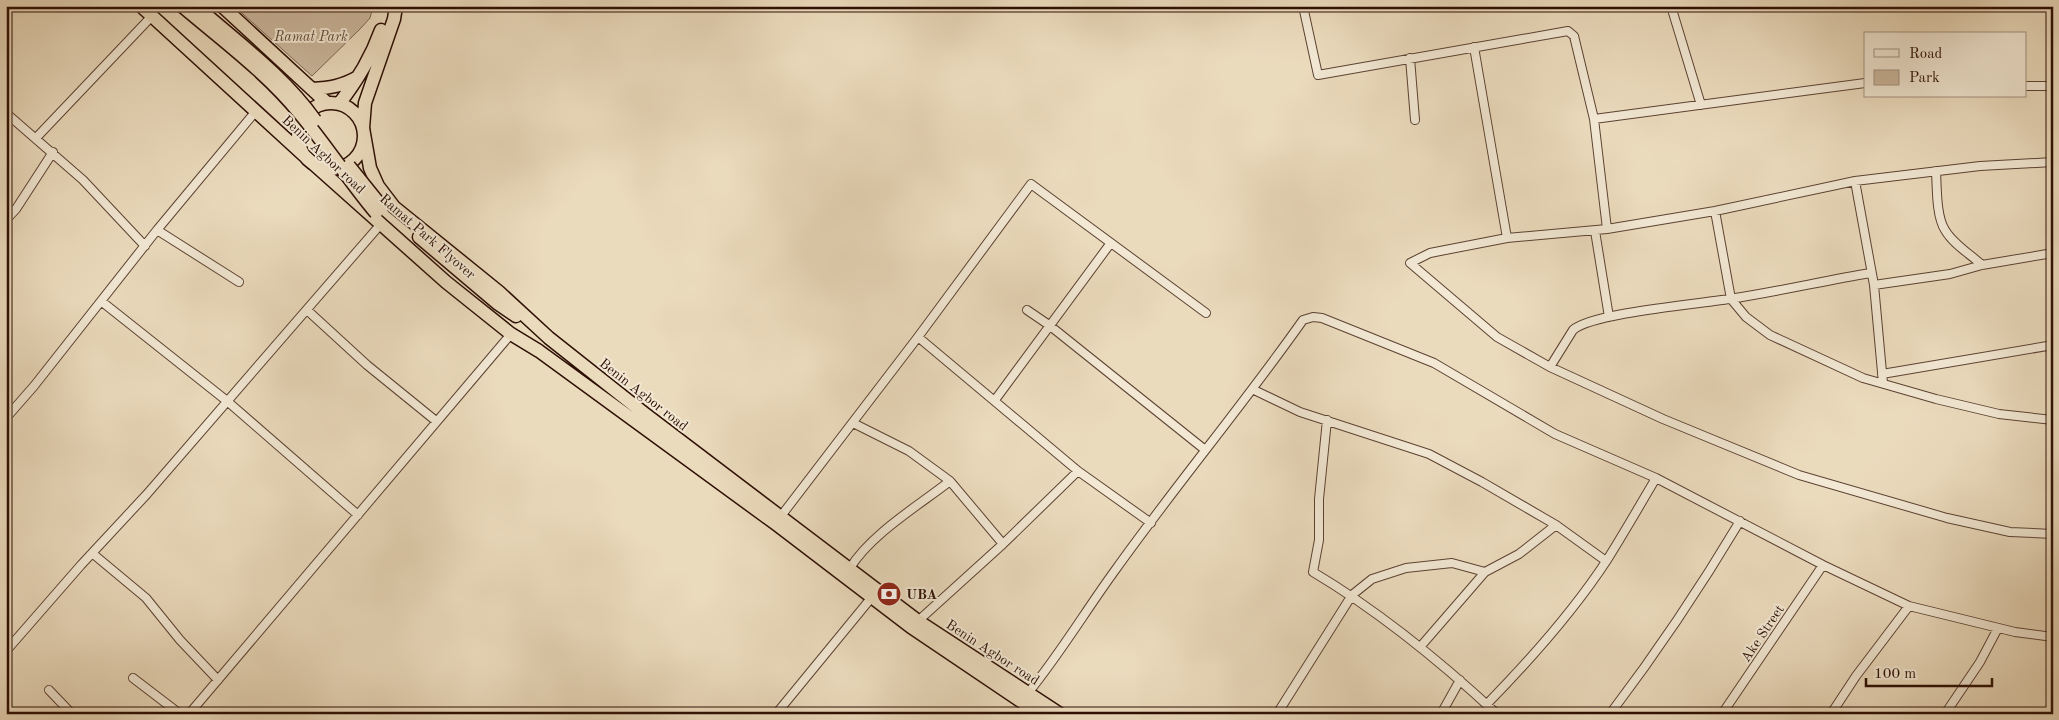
<svg xmlns="http://www.w3.org/2000/svg" width="2059" height="720" viewBox="0 0 2059 720" font-family="'Old Standard TT',serif">
	<style>
		.green { fill: #cbb89e; stroke: #7c6451 }
		.lines { fill: none; stroke-linecap: round; stroke-linejoin: round }
		.minor-casing { stroke: #5c4232; stroke-width: 10 }
		.trunk-casing { stroke: #2d0f04; stroke-width: 15 }
		.minor { stroke: #f2e8d4; stroke-width: 8 }
		.trunk { stroke: #ebdbbd; stroke-width: 12 }
		.trunk-bridge-casing { stroke: #2d0f04; stroke-width: 15; stroke-linecap: butt }
		.trunk-bridge { stroke: #ebdbbd; stroke-width: 12 }
		.labels { text-anchor: middle; stroke-width: 4; stroke-linejoin: round; paint-order: stroke }
		.park-label { font-size: 14px; font-style: italic; fill: #644a3a; stroke: #f2e8d4 }
		.street-label { font-size: 14px; fill: #2d0f04; stroke: #f2e8d4 }
		.poi-label { font-size: 14px; font-weight: bold; fill: #2d0f04; stroke: #f2e8d4; text-anchor: start }
	</style>
	<rect width="100%" height="100%" fill="#ebdbbd"/>
	<filter id="stains"><feTurbulence type="fractalNoise" baseFrequency=".004" numOctaves="4"/><feColorMatrix values="0 0 0 0 .2 0 0 0 0 .09 0 0 0 0 .02 0 0 0 .5 -.17"/></filter>
	<radialGradient id="worn" r=".72"><stop offset=".6" stop-color="#630" stop-opacity="0"/><stop offset="1" stop-color="#630" stop-opacity=".3"/></radialGradient>
	<path class="green" d="M 234,6 L 373,6 L 370,18 L 360,29 L 312,76 Z"/>
	<g class="lines">
		<defs>
			<path id="minor" d="M 1303,6 L 1318,75 L 1568,31 L 1574,36 L 1594,119 L 1607,229
				M 1671,6 L 1701,105
				M 1474,47 L 1507,238
				M 1410,58 L 1415,120
				M 2025,86 L 2053,86
				M 6,113 L 83,180 L 145,246
				M 1594,119 L 1865,83
				M 36,138 L 152,16
				M 2053,162 L 1980,166 L 1855,181 L 1715,211 L 1607,229 L 1507,238 L 1430,253 L 1410,263 L 1497,337 L 1550,367 L 1663,419 L 1799,475 L 1947,518 L 2010,532 L 2053,534
				M 1936,171 C 1937,187 1936,216 1945,230 C 1953,244 1970,254 1982,265
				M 1855,181 L 1874,285 L 1883,383
				M 1715,211 L 1731,299 L 1746,317 L 1770,335 L 1863,378 L 1936,399 L 1999,414 L 2053,420
				M 6,220 L 16,209 L 53,152
				M 157,230 L 239,282
				M 1595,231 L 1609,317
				M 1874,285 L 1950,274 L 1982,265 L 2053,253
				M 101,301 L 227,401 L 358,515
				M 307,310 L 367,365 L 436,421
				M 1027,310 L 1049,325 L 1204,449
				M 918,337 L 1078,471 L 1151,523
				M 1550,367 L 1573,330 C 1592,313 1698,304 1729,299 C 1776,292 1823,281 1870,273
				M 1882,374 L 2053,345
				M 1254,390 L 1300,412 L 1429,454 L 1482,482 L 1556,525 L 1606,561
				M 995,400 L 1110,244
				M 6,418 L 34,386 L 157,230 L 256,111
				M 1327,420 L 1319,499 L 1319,540 L 1313,572 C 1380,612 1440,661 1497,714
				M 853,423 L 909,451 L 950,481 L 1003,544
				M 778,520 L 918,337 L 1031,184 L 1206,313
				M 92,553 L 146,598 L 180,640 L 218,680
				M 850,568 C 871,534 918,506 950,481
				M 918,621 L 1003,544 L 1078,471
				M 1421,646 L 1485,572 L 1519,554 L 1556,525
				M 6,651 L 81,565 L 147,494 L 380,225
				M 133,678 L 180,714
				M 49,690 L 72,714
				M 1028,693 C 1060,654 1086,610 1116,569 C 1176,485 1243,405 1303,320 L 1313,317 L 1322,318 L 1434,363 L 1555,434 L 1656,478 L 1823,565 L 1909,606 L 2015,632 L 2053,637
				M 1487,704 C 1530,660 1573,612 1607,560 C 1624,533 1640,505 1656,478
				M 189,714 L 511,334
				M 776,714 L 872,597
				M 1277,714 L 1352,595 L 1372,579 L 1406,568 L 1452,563 L 1485,572
				M 1441,714 L 1460,680
				M 1610,714 C 1657,652 1700,588 1740,521
				M 1722,714 L 1823,565
				M 1831,714 L 1856,676 L 1909,606
				M 1945,714 L 1980,662 L 1998,628"/>
			<path id="trunk" d="M 141,6 L 308,159 L 446,282 L 511,334 L 539,351 L 776,524 L 911,627 L 1040,714
				M 222,6 L 327,103
				M 396,6 L 394,19 L 365,103 L 363,128 L 370,168 L 378,186 L 394,207 L 499,292 L 549,338 L 645,414 L 918,621 L 1060,714
				M 312,89 C 329,88 343,86 358,77
				M298 136a33 33 0 1 1 66 0a33 33 0 1 1-66 0Z
				M 339,104 C 357,81 371,58 381,30
				M 419,237 L 497,303 L 516,316"/>
		</defs>
		<use href="#minor" class="minor-casing"/>
		<use href="#trunk" class="trunk-casing"/>
		<use href="#minor" class="minor"/>
		<use href="#trunk" class="trunk"/>
		<defs>
			<path id="trunk-bridge" d="M 182,6 C 222,40 267,73 300,114 C 327,146 349,181 376,213
				M 196,6 C 237,42 283,75 315,120
				M 349,166 L 382,207"/>
		</defs>
		<use href="#trunk-bridge" class="trunk-bridge-casing"/>
		<use href="#trunk-bridge" class="trunk-bridge"/>
	</g>
	<defs>
		<symbol id="bank-disc" viewBox="-11 -11 22 22"><circle r="9.5" fill="#8f2418" stroke="#f2e8d4"/><path d="M-6-4H6V4H-6ZM0-2.3a2.3 2.3 0 1 0 0 4.6a2.3 2.3 0 1 0 0-4.6Z" fill="#fff"/></symbol>
	</defs>
	<g fill-rule="evenodd">
		<use href="#bank-disc" x="875" y="580" width="28" height="28"/>
	</g>
	<g class="labels">
		<g class="park-label">
			<text x="311" y="41">Ramat Park</text>
		</g>
		<g class="street-label">
			<text transform="translate(324 154) rotate(43)" y="5">Benin Agbor road</text>
			<text transform="translate(428 236) rotate(41)" y="5">Ramat Park Flyover</text>
			<text transform="translate(644 394) rotate(38)" y="5">Benin Agbor road</text>
			<text transform="translate(1762 633) rotate(-56)" y="5">Ake Street</text>
			<text transform="translate(993 652) rotate(33)" y="5">Benin Agbor road</text>
		</g>
		<g class="poi-label">
			<text x="906" y="599">UBA</text>
		</g>
	</g>
	<rect width="2059" height="720" fill="none" stroke="#ebdbbd" stroke-width="25"/>
	<rect x="8" y="8" width="2044" height="705" fill="none" stroke="#2d0f04" stroke-width="2.5"/>
	<rect x="12" y="12" width="2034" height="695" fill="none" stroke="#2d0f04"/>
	<rect x="1864" y="32" width="162" height="65" fill="#f2e8d4" stroke="#a39181"/>
	<rect x="1874" y="49" width="25" height="8" fill="#f2e8d4" stroke="#a39181"/>
	<text x="1909" y="58" font-size="15" fill="#2d0f04">Road</text>
	<rect x="1874" y="70" width="25" height="15" fill="#cbb89e" stroke="#a39181"/>
	<text x="1909" y="82" font-size="15" fill="#2d0f04">Park</text>
	<path d="M1866 678v8h126v-8" fill="none" stroke="#2d0f04" stroke-width="2.5"/>
	<text x="1874" y="678" font-size="15" fill="#2d0f04" stroke="#f2e8d4" stroke-width="4" paint-order="stroke">100 m</text>
	<rect width="100%" height="100%" filter="url(#stains)"/>
	<rect width="100%" height="100%" fill="url(#worn)"/>
</svg>
